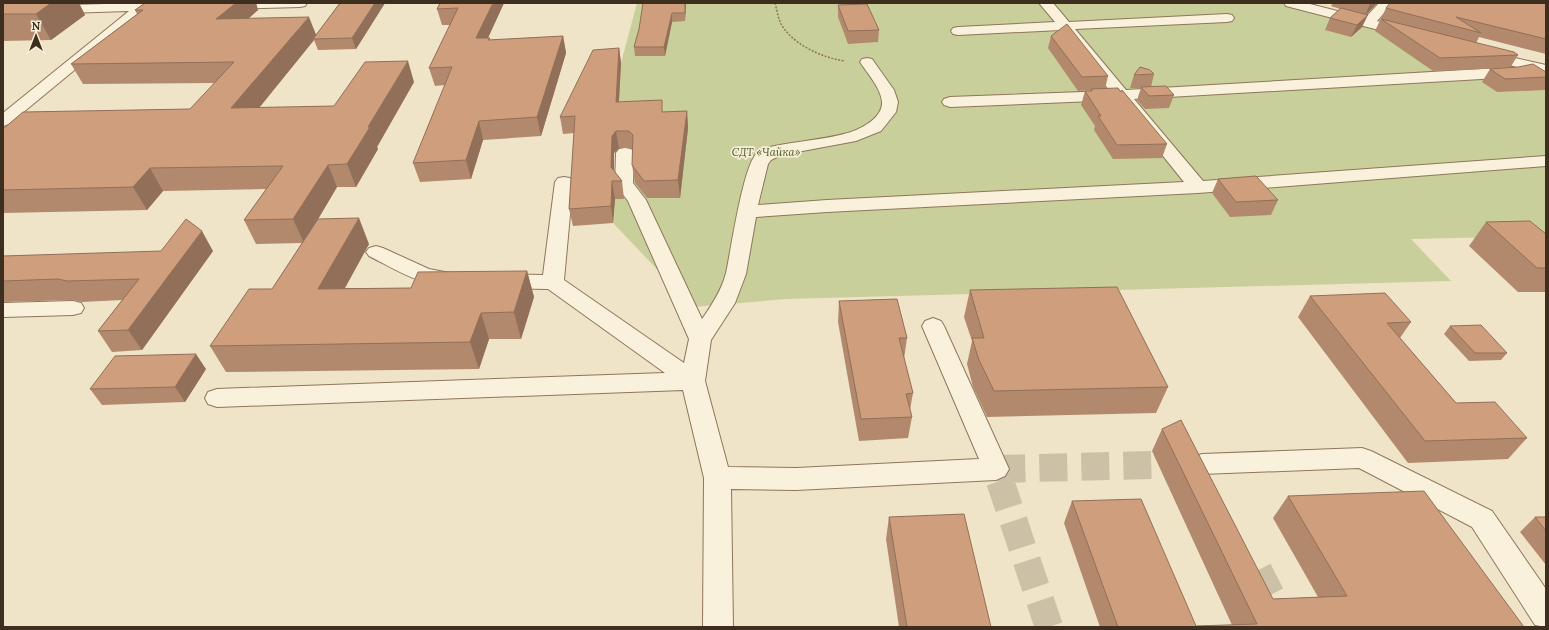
<svg xmlns="http://www.w3.org/2000/svg" width="1549" height="630" viewBox="0 0 1549 630" font-family="Lora,serif">
	<style>
		.green { fill: #c9cf9b }
		.lines { fill: none; stroke-linecap: round; stroke-linejoin: round }
		.minor-tunnel { stroke: #ccc0a6; stroke-width: 28; stroke-dasharray: 28 14; stroke-linecap: butt }
		.minor-casing { stroke: #8d765c; stroke-width: 2 }
		.path { stroke: #8d765c; stroke-width: 1.5; stroke-dasharray: 2 1.5; stroke-linecap: butt }
		.minor { fill: #faf1dc; fill-rule: evenodd }
		.wall { fill: #b2896c }
		.shaded-wall { fill: #916f58 }
		.building { fill: #cf9f7d; stroke: #916f58 }
		.labels { text-anchor: middle; stroke-width: 3.5; stroke-linejoin: round; paint-order: stroke }
		.far-park-label { font-size: 11px; font-style: italic; fill: #4d5a26; stroke: #f7eed8 }
	</style>
	<rect width="100%" height="100%" fill="#f0e4c8"/>
	<path class="green" d="M 637,3 L 1291,3 L 1546,70 L 1546,236 L 1411,239 L 1451,281 L 786,299 L 693,307 L 613,223 L 621,63 Z"/>
	<g class="lines">
		<path class="minor-tunnel" d="M 1258,570 L 1287,627
			M 1049,627 L 996,469 L 1188,464"/>
		<defs>
			<path id="minor" d="M 138,3 L 174,3 L 177,6 L 175,9 L 146,11 L 9,124 L 3,126 L 3,113 L 129,11 L 3,15 L 3,7 Z
				M 221,3 L 307,3 L 305,6 L 300,7 L 226,9 L 221,8 L 219,5 Z
				M 1039,3 L 1053,3 L 1069,22 L 1227,14 L 1232,15 L 1234,18 L 1232,21 L 1227,22 L 1075,29 L 1126,90 L 1516,67 L 1521,69 L 1524,72 L 1521,75 L 1516,77 L 1134,99 L 1203,181 L 1546,156 L 1546,166 L 1198,193 L 827,212 L 756,217 L 746,274 L 735,303 L 711,340 L 705,381 L 728,467 L 796,468 L 979,459 L 922,326 L 925,321 L 933,318 L 941,321 L 944,326 L 1009,469 L 1005,476 L 996,480 L 796,490 L 731,489 L 733,627 L 703,627 L 704,478 L 683,390 L 217,407 L 208,404 L 205,398 L 208,392 L 217,389 L 665,373 L 548,289 L 500,288 L 493,286 L 489,281 L 493,276 L 500,274 L 543,275 L 555,182 L 558,178 L 564,177 L 570,178 L 573,182 L 564,280 L 684,363 L 689,339 L 628,201 L 615,184 L 616,153 L 619,149 L 625,148 L 631,149 L 634,153 L 633,183 L 646,200 L 702,319 C 712,305 722,289 726,273 C 731,251 743,163 758,152 C 762,150 766,149 770,147 C 796,141 825,140 851,132 C 863,128 883,117 882,102 C 881,88 867,73 860,62 L 862,59 L 867,58 L 872,59 L 894,90 L 898,102 L 896,112 L 881,131 L 856,141 L 781,155 L 771,160 L 768,164 L 758,205 L 827,200 L 1184,182 L 1118,100 L 950,107 L 944,105 L 942,102 L 944,99 L 950,97 L 1110,91 L 1061,30 L 958,35 L 953,34 L 951,31 L 953,28 L 958,27 L 1055,22 Z
				M 1284,3 L 1306,3 L 1365,18 L 1379,3 L 1393,3 L 1377,21 L 1411,30 L 1413,33 L 1411,36 L 1406,37 L 1286,6 Z
				M 1511,57 L 1546,65 L 1546,75 L 1506,64 L 1504,61 L 1506,58 Z
				M 376,246 L 383,248 L 429,269 L 455,274 L 458,279 L 455,284 C 428,291 393,268 369,256 L 366,252 L 369,248 Z
				M 73,301 L 81,303 L 84,308 L 81,313 L 73,315 L 3,317 L 3,303 Z
				M 1362,448 L 1371,451 L 1492,511 L 1546,589 L 1546,627 L 1535,625 L 1472,527 L 1359,468 L 1202,474 L 1193,471 L 1189,464 L 1193,457 L 1202,454 Z"/>
		</defs>
		<use href="#minor" class="minor-casing"/>
		<path class="path" d="M 775,3 C 777,10 778,18 781,24 C 793,45 823,58 845,61"/>
		<use href="#minor" class="minor"/>
	</g>
	<path class="wall" d="M 3,3 L 90,3 L 79,3 L 85,15 L 51,40 L 3,41 Z
		M 145,3 L 256,3 L 258,10 L 248,19 L 316,35 L 340,3 L 385,3 L 356,49 L 318,50 L 314,40 L 259,108 L 334,106 L 414,82 L 377,147 L 378,149 L 356,187 L 337,187 L 318,219 L 369,244 L 345,288 L 411,288 L 527,271 L 534,297 L 521,339 L 489,339 L 479,369 L 226,372 L 210,346 L 272,289 L 302,243 L 256,244 L 244,220 L 266,189 L 163,191 L 147,210 L 3,213 L 3,129 L 190,109 L 215,83 L 83,84 L 71,64 L 137,14 L 135,10 Z
		M 440,3 L 504,3 L 488,38 L 490,40 L 563,36 L 566,53 L 541,136 L 483,140 L 471,179 L 420,182 L 413,163 L 445,85 L 435,86 L 429,68 L 450,25 L 442,25 L 437,9 Z
		M 643,3 L 686,3 L 685,21 L 672,22 L 665,56 L 635,56 L 634,47 L 639,29 Z
		M 1333,3 L 1377,3 L 1366,15 L 1362,27 L 1351,37 L 1325,30 L 1330,18 L 1340,9 L 1331,6 Z
		M 1546,3 L 1546,54 L 1479,37 L 1476,43 L 1518,55 L 1510,68 L 1433,71 L 1375,31 L 1386,8 Z
		M 838,5 L 879,30 L 878,42 L 848,44 L 838,17 Z
		M 1051,36 L 1108,76 L 1105,89 L 1167,144 L 1162,158 L 1113,159 L 1094,130 L 1095,126 L 1081,105 L 1085,91 L 1090,91 L 1090,90 L 1078,91 L 1048,48 Z
		M 619,48 L 621,63 L 619,102 L 663,112 L 687,111 L 688,128 L 680,198 L 647,198 L 635,183 L 632,165 L 633,149 L 631,148 L 619,148 L 614,153 L 614,171 L 622,181 L 624,199 L 615,199 L 613,223 L 573,226 L 569,209 L 574,133 L 563,134 L 560,117 Z
		M 1490,69 L 1546,72 L 1546,89 L 1545,90 L 1497,92 L 1482,82 Z
		M 1154,74 L 1151,87 L 1174,95 L 1169,108 L 1145,109 L 1137,100 L 1141,88 L 1130,88 L 1134,75 Z
		M 1218,179 L 1278,200 L 1271,215 L 1230,217 L 1212,193 Z
		M 1486,222 L 1546,234 L 1546,292 L 1518,292 L 1469,246 Z
		M 213,251 L 142,350 L 112,352 L 98,331 L 122,300 L 82,302 L 73,300 L 3,302 L 3,256 Z
		M 970,290 L 1168,387 L 1156,413 L 987,417 L 973,387 L 967,364 L 972,341 L 964,317 Z
		M 1310,296 L 1411,322 L 1400,338 L 1456,403 L 1527,438 L 1508,459 L 1408,463 L 1298,317 Z
		M 839,301 L 907,338 L 904,359 L 913,393 L 910,410 L 912,417 L 908,438 L 859,441 L 838,322 Z
		M 1450,326 L 1507,353 L 1501,360 L 1469,361 L 1444,334 Z
		M 206,369 L 185,402 L 102,405 L 90,389 Z
		M 1162,429 L 1273,599 L 1318,597 L 1273,518 L 1288,496 L 1524,627 L 1100,627 L 1064,523 L 1072,501 L 1196,626 L 1232,625 L 1152,451 Z
		M 889,517 L 991,627 L 899,627 L 886,539 Z
		M 1535,517 L 1546,517 L 1546,565 L 1520,532 Z"/>
	<path class="shaded-wall" d="M 51,3 L 79,3 L 85,15 L 51,40 L 36,14 Z
		M 236,3 L 256,3 L 258,10 L 225,39 L 216,19 Z
		M 375,3 L 385,3 L 356,49 L 352,38 Z
		M 493,3 L 504,3 L 480,55 L 476,38 Z
		M 685,3 L 686,3 L 685,21 Z
		M 1371,3 L 1377,3 L 1365,16 L 1370,4 Z
		M 672,13 L 672,22 L 665,56 L 664,47 Z
		M 1368,15 L 1362,27 L 1351,37 L 1357,25 Z
		M 309,17 L 317,37 L 313,39 L 314,40 L 241,130 L 231,108 Z
		M 563,36 L 566,53 L 541,136 L 537,117 Z
		M 619,48 L 621,63 L 618,118 L 616,102 Z
		M 408,61 L 414,82 L 377,147 L 378,149 L 356,187 L 347,164 L 368,127 Z
		M 687,111 L 688,128 L 680,198 L 678,180 Z
		M 479,121 L 483,140 L 471,179 L 466,160 Z
		M 616,131 L 619,148 L 614,153 L 614,181 L 611,167 L 612,136 Z
		M 328,165 L 337,187 L 304,243 L 293,219 Z
		M 150,168 L 163,191 L 147,210 L 133,187 Z
		M 612,181 L 615,199 L 613,223 L 611,206 Z
		M 359,218 L 369,244 L 330,315 L 318,289 Z
		M 202,231 L 213,251 L 142,350 L 128,330 Z
		M 527,271 L 534,297 L 521,339 L 514,312 Z
		M 481,313 L 489,339 L 479,369 L 470,342 Z
		M 196,354 L 206,369 L 185,402 L 175,387 Z"/>
	<path class="building" d="M 3,3 L 51,3 L 36,14 L 3,14 Z
		M 145,3 L 236,3 L 216,19 L 309,17 L 231,108 L 334,106 L 365,62 L 408,61 L 368,127 L 370,127 L 347,164 L 328,165 L 293,219 L 244,220 L 283,166 L 150,168 L 133,187 L 3,190 L 3,129 L 23,112 L 190,109 L 234,62 L 71,64 L 143,10 L 135,10 Z
		M 340,3 L 375,3 L 352,38 L 313,39 Z
		M 440,3 L 493,3 L 476,38 L 490,38 L 488,40 L 563,36 L 537,117 L 479,121 L 466,160 L 413,163 L 452,67 L 429,68 L 458,8 L 437,9 Z
		M 643,3 L 685,3 L 685,13 L 672,13 L 664,47 L 634,47 L 639,29 Z
		M 1390,3 L 1546,3 L 1546,39 L 1456,17 L 1481,33 L 1386,8 Z
		M 867,4 L 879,30 L 848,31 L 838,5 Z
		M 1341,8 L 1368,15 L 1357,25 L 1330,18 Z
		M 1381,19 L 1514,52 L 1518,55 L 1440,58 Z
		M 1067,24 L 1108,76 L 1082,77 L 1051,36 Z
		M 619,48 L 616,102 L 662,100 L 662,112 L 687,111 L 678,180 L 644,181 L 632,165 L 633,135 L 629,131 L 616,131 L 612,136 L 611,167 L 622,181 L 612,181 L 611,206 L 569,209 L 575,116 L 560,117 L 593,50 Z
		M 1533,64 L 1546,72 L 1546,77 L 1505,79 L 1490,69 L 1518,67 Z
		M 1140,67 L 1150,70 L 1154,74 L 1134,75 Z
		M 1166,86 L 1174,95 L 1149,96 L 1141,87 Z
		M 1118,88 L 1121,92 L 1122,90 L 1167,144 L 1117,145 L 1098,116 L 1101,116 L 1085,91 L 1092,91 L 1091,89 Z
		M 1256,176 L 1278,200 L 1236,202 L 1218,179 Z
		M 359,218 L 318,289 L 411,288 L 418,272 L 527,271 L 514,312 L 481,313 L 470,342 L 210,346 L 249,289 L 272,289 L 318,219 Z
		M 186,219 L 202,231 L 128,330 L 98,331 L 139,279 L 67,281 L 58,279 L 3,281 L 3,256 L 161,251 Z
		M 1530,221 L 1546,234 L 1546,268 L 1537,268 L 1486,222 Z
		M 1117,287 L 1168,387 L 994,391 L 979,360 L 972,338 L 984,338 L 970,290 Z
		M 1385,293 L 1411,322 L 1387,323 L 1456,403 L 1495,402 L 1527,438 L 1425,441 L 1310,296 Z
		M 897,299 L 907,338 L 899,338 L 913,393 L 906,394 L 912,417 L 861,419 L 839,301 Z
		M 1481,325 L 1507,353 L 1475,353 L 1450,326 Z
		M 196,354 L 175,387 L 90,389 L 115,356 Z
		M 1181,420 L 1273,599 L 1347,596 L 1288,496 L 1424,491 L 1524,627 L 1118,627 L 1072,501 L 1141,499 L 1196,626 L 1257,624 L 1162,429 Z
		M 964,514 L 991,627 L 907,627 L 889,517 Z
		M 1535,517 L 1546,517 L 1546,531 Z"/>
	<g class="labels">
		<g class="far-park-label">
			<text x="766" y="156">СДТ «Чайка»</text>
		</g>
	</g>
	<rect width="1549" height="630" fill="none" stroke="#3d2e20" stroke-width="8"/>
	<g transform="translate(36 36)" stroke="#f7eed8" stroke-width="3" paint-order="stroke">
	<path d="M0-3L7 15L0 10L-7 15Z" fill="#3d2e20"/>
	<text y="-6" font-size="11" font-weight="bold" text-anchor="middle" fill="#3d2e20">N</text>
	</g>
</svg>
